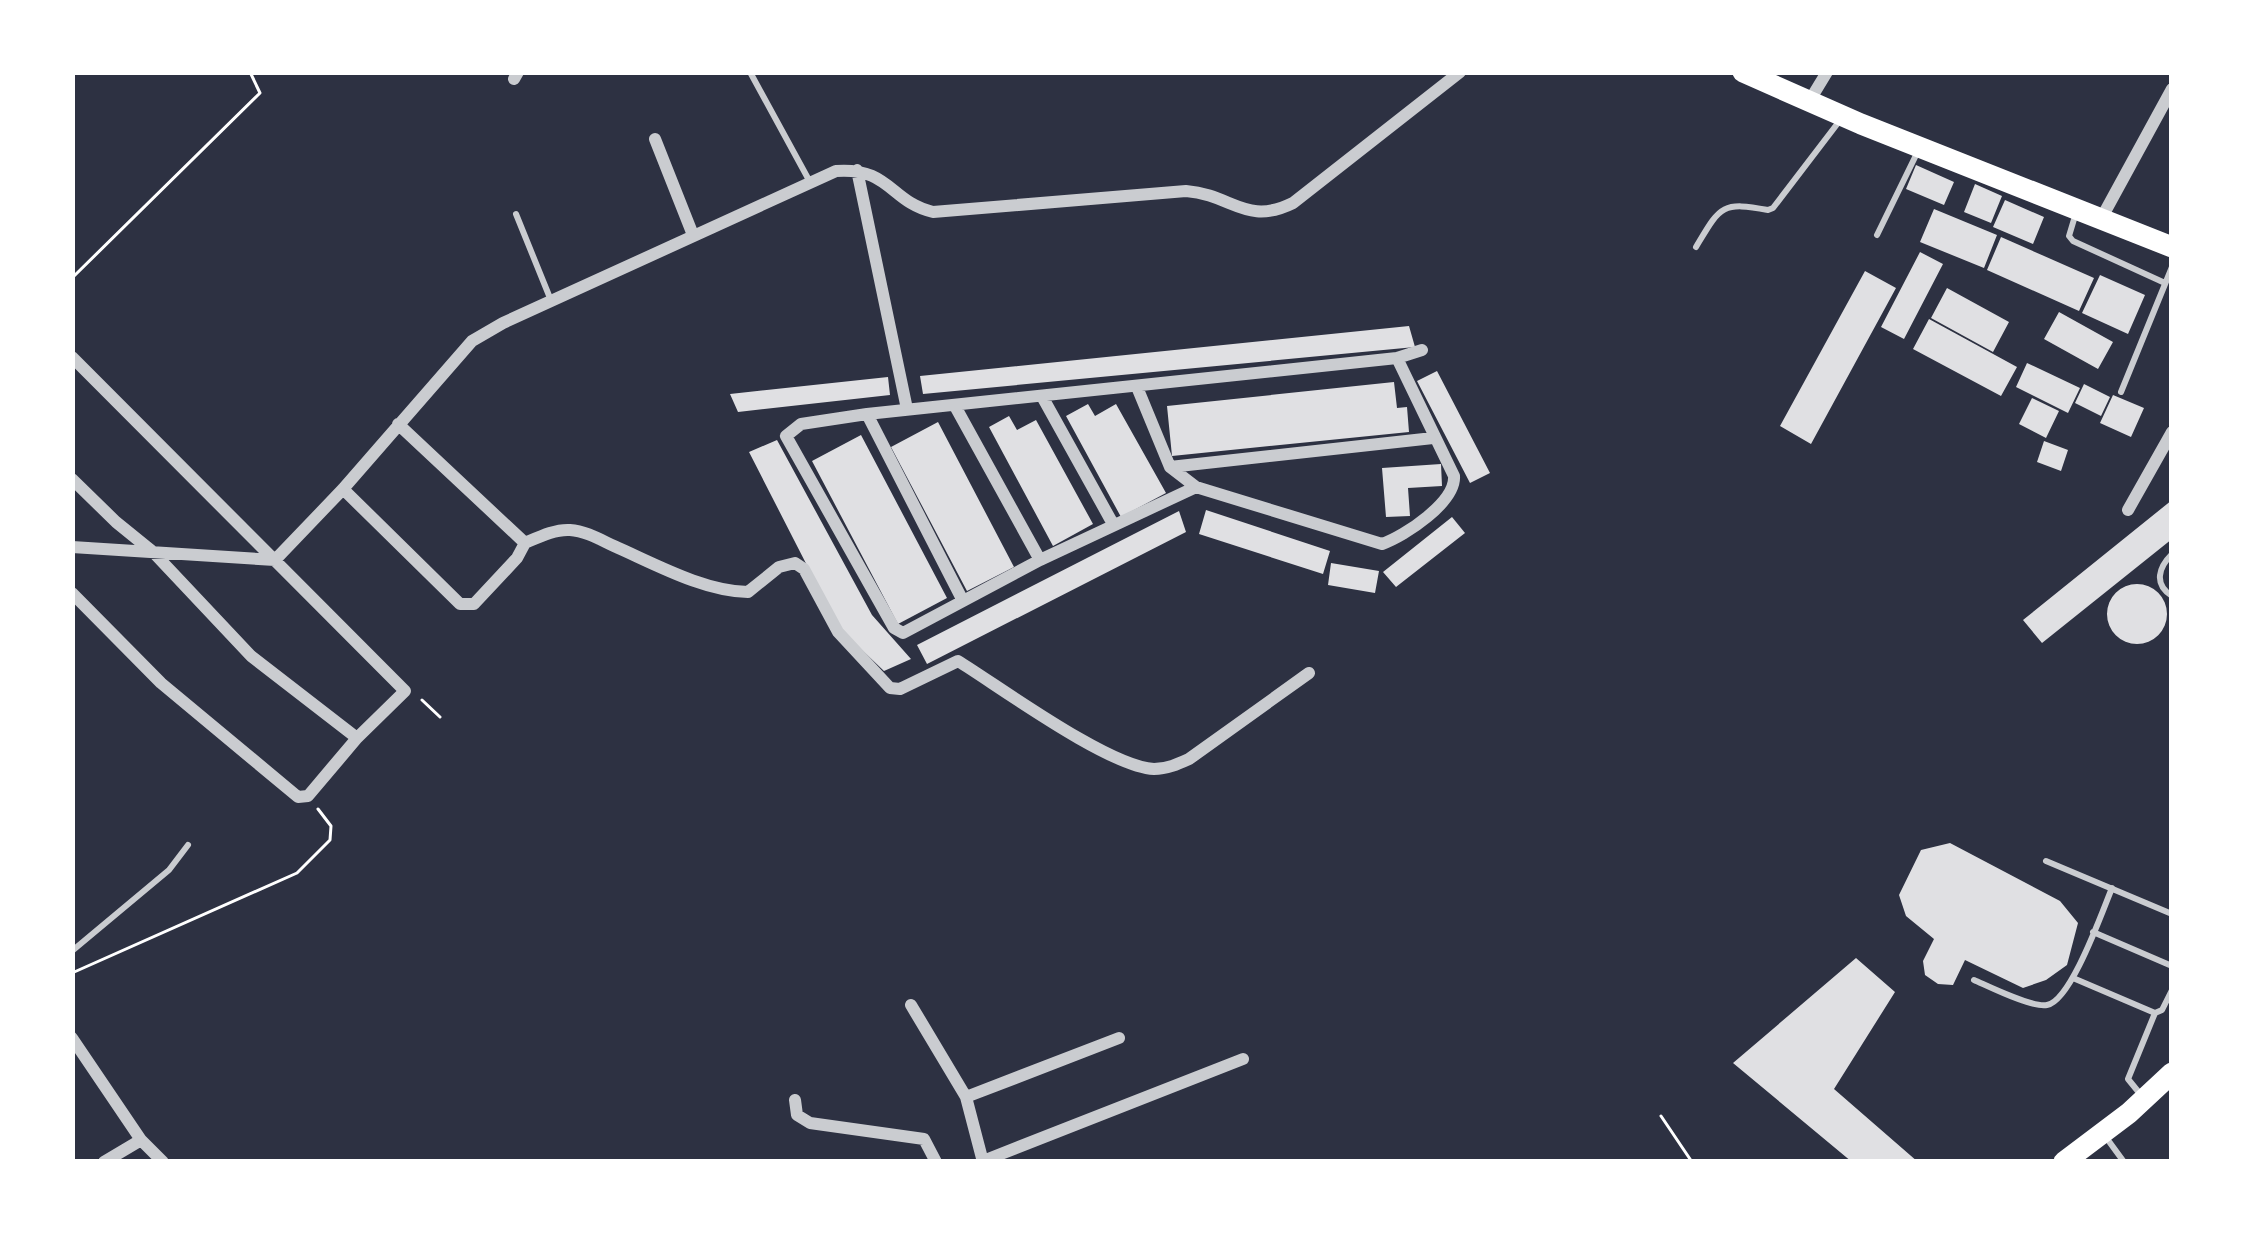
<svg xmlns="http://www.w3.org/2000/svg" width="2244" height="1234" viewBox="0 0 2244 1234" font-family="'Source Sans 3',sans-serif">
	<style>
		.building { fill: #e0e0e3 }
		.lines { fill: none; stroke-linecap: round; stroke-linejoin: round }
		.path { stroke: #fff; stroke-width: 3 }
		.service { stroke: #caccd0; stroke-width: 6 }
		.minor { stroke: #caccd0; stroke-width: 12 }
		.primary { stroke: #fff; stroke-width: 21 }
	</style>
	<rect width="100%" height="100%" fill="#2d3142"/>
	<path class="building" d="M 1916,165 L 1954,182 L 1944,205 L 1906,189 Z
		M 1975,184 L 2002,196 L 1991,223 L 1964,212 Z
		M 2005,200 L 2044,217 L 2033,244 L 1993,227 Z
		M 1934,209 L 1997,235 L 1984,268 L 1920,242 Z
		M 2001,237 L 2094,278 L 2079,311 L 1987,270 Z
		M 1920,252 L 1943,264 L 1904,339 L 1881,327 Z
		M 1865,271 L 1896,288 L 1811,444 L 1780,426 Z
		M 2100,275 L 2145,295 L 2128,334 L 2082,313 Z
		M 1947,288 L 2009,322 L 1993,352 L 1931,318 Z
		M 2059,312 L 2113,342 L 2098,369 L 2044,339 Z
		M 1929,319 L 2017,367 L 2001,396 L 1913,349 Z
		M 1409,326 L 1415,347 L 923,394 L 920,376 Z
		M 2027,363 L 2080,388 L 2068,413 L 2016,387 Z
		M 1437,371 L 1490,473 L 1470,483 L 1417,381 Z
		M 888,377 L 890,395 L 738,412 L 730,394 Z
		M 1394,382 L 1397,408 L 1407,407 L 1409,432 L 1172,456 L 1167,406 Z
		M 2084,384 L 2110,397 L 2101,416 L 2075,403 Z
		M 2113,395 L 2144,408 L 2131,437 L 2100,423 Z
		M 2032,398 L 2059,411 L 2046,438 L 2019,424 Z
		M 1088,404 L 1095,416 L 1116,404 L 1166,493 L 1121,517 L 1066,416 Z
		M 1009,416 L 1017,430 L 1036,420 L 1093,524 L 1053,546 L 989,427 Z
		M 938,422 L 1014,567 L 967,591 L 891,447 Z
		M 861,435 L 947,598 L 898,624 L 812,461 Z
		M 777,440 L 872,615 L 911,659 L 884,671 L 839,628 L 749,452 Z
		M 2044,441 L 2068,450 L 2061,471 L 2037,462 Z
		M 1441,464 L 1442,486 L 1408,488 L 1410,516 L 1386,517 L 1382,468 Z
		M 2172,500 L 2172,539 L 2042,643 L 2023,620 Z
		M 1206,510 L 1330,551 L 1323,574 L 1199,534 Z
		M 1179,511 L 1186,532 L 927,664 L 917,645 Z
		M 1452,517 L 1465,533 L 1396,587 L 1383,572 Z
		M 1331,563 L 1379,571 L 1375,593 L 1328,585 Z
		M2107 614a30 30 0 1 1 60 0a30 30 0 1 1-60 0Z
		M 1950,843 L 2060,901 L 2078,923 L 2067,965 L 2046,980 L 2023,988 L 1965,960 L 1953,985 L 1938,984 L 1925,975 L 1923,961 L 1934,939 L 1906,916 L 1899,895 L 1921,850 Z
		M 1856,958 L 1895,992 L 1834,1089 L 1918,1162 L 1852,1162 L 1733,1063 Z"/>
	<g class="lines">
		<path class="path" d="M 72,278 L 260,93 L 250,72
			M 422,700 L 440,717
			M 72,973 L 297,873 L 330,840 L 331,826 L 318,809
			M 1661,1116 L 1692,1162"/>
		<path class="service" d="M 750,72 L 810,182
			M 516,214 L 550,298
			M 2075,216 L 2069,236 L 2073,241 L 2165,283
			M 1877,235 L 1919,149
			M 1696,247 C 1720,207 1721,201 1768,210 L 1773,208 L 1841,119
			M 2121,392 L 2172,267
			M 2172,554 C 2159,567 2153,584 2172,596
			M 2046,861 L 2172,914
			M 2093,932 L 2172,966
			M 72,951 L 169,870 L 188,845
			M 2073,978 L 2155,1013 L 2162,1010 L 2172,990
			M 1974,980 C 1990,987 2032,1008 2047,1005 C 2071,1001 2102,912 2112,888
			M 2141,1095 L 2128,1079 L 2155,1013
			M 2105,1136 L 2124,1162"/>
		<path class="minor" d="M 514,79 L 518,72
			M 1810,100 L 1827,72
			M 655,139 L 693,235
			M 857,170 L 907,409
			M 2101,219 L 2172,89
			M 72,357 L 405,691 L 357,738 L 308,796 L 298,797 L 161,683 L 72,593
			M 1137,387 L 1170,467 L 1196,487 L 1382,544 C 1405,536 1456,502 1454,476 L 1397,358
			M 1043,398 L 1113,524
			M 955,406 L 1040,560
			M 867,414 L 963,601
			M 1170,467 L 1433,438
			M 72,479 L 116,522 L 153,552 L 251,656 L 357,738
			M 1196,487 L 1040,560 L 903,633 L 894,628 L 786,436 L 801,424 L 867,414 L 1397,358 L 1422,350
			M 343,489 L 460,604 L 474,604 L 517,558 L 525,543 L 398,424
			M 2128,510 L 2172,432
			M 525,543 C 539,537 555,529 570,530 C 586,531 601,540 614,546 C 655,564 703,591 748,592 L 779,567 L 795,563 L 804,569 L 838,632 L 890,688 L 900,689 L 958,661 C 1000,687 1109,767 1154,769 C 1167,769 1178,764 1189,759 L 1309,673
			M 72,547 L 275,560 L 343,489 L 472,341 L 503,323 L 836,171 C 890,167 890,202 933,212 L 1186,191 C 1233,195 1246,226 1293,203 L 1460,72
			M 911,1005 L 966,1097
			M 72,1038 L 141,1140 L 163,1162
			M 795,1100 L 797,1115 L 810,1123 L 924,1139 L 936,1162
			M 983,1161 L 1243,1059
			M 104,1162 L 141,1140
			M 983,1162 L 966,1097 L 1119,1038"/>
		<path class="primary" d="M 1743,72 L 1861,124 L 2172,247
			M 2064,1162 L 2129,1113 L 2172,1073"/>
	</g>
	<rect width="2244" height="1234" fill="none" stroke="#ffffff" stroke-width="150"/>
</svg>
